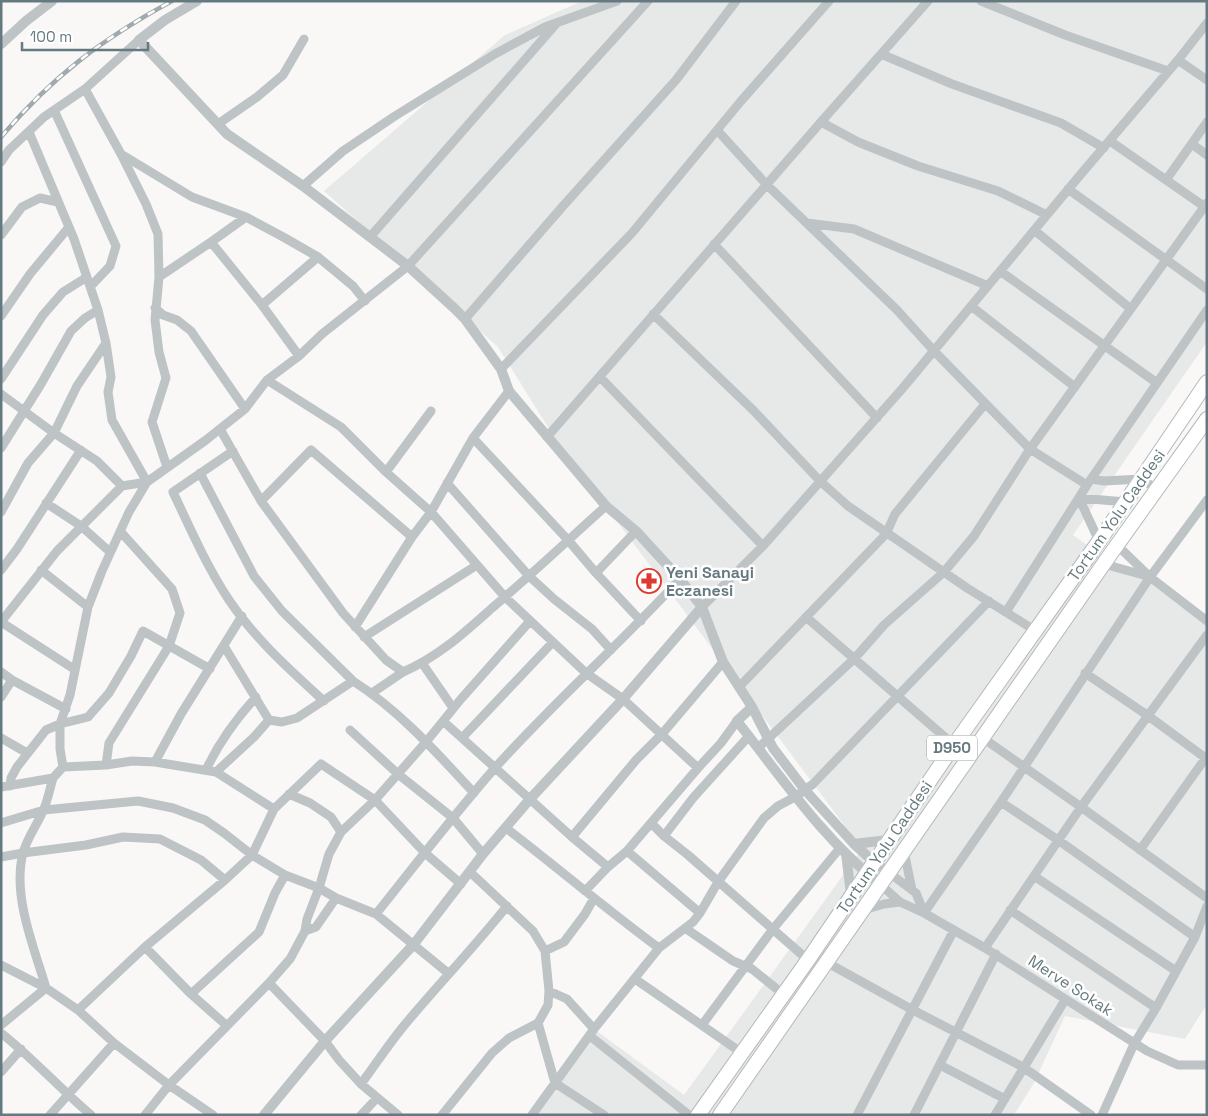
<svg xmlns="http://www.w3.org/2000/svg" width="1208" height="1116" viewBox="0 0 1208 1116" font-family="'Space Grotesk',sans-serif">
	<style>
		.built { fill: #e7e8e8 }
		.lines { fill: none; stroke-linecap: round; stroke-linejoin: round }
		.trunk-casing { stroke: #b4b9bb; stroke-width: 16 }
		.minor { stroke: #bec4c6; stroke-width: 9 }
		.tertiary { stroke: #bec4c6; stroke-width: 10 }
		.trunk { stroke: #fff; stroke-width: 14 }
		.rail-casing { stroke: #a0aaad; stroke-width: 4.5 }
		.rail { stroke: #fff; stroke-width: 2.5; stroke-dasharray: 8; stroke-linecap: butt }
		.labels { text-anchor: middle; stroke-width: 5; stroke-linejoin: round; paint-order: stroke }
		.shield { fill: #fff; stroke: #93a2a6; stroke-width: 1 }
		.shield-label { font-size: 15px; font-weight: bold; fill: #657a80 }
		.street-label { font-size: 16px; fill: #657a80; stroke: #fff }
		.poi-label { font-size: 16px; font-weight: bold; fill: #657a80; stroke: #fff; text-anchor: start }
	</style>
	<rect width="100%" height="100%" fill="#f9f8f7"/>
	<path class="built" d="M 582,1 L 1207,1 L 1207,342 L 1073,535 L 1107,559 L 1150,577 L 1207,621 L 1207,1004 L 1185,1039 L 1065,1016 L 1034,1083 L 1014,1115 L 531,1115 L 594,1029 L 684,1095 L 862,849 L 554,437 L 498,347 L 324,191 L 505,35 Z"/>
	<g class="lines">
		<defs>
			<path id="trunk" d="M 698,1115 L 808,960 L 954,745 L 1102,537 L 1207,382
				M 720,1115 L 1107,559 L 1207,419"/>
		</defs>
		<use href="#trunk" class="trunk-casing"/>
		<path class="minor" d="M 981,1 L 1065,35 L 1168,71
			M 881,54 L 952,84 L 1061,123 L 1104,148
			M 1178,60 L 1207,80
			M 85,89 L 121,154 L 146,204 L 158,234 L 159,277 L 155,320 L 159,352 L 166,378 L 152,422 L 167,467
			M 54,110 L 116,246 L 110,266 L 90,287
			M 821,122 L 858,142 L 918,166 L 998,191 L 1047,215
			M 218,124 L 257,97 L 283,75 L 304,39
			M 717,130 L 766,184 L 897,310 L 934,351 L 1030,449 L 1087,485
			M 1110,141 L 1205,207
			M 1192,144 L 1207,155
			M 121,154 L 192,197 L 246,217 L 285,238 L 318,257 L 353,286 L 365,301
			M 1,162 L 9,150 L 44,117 L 85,89 L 139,40
			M 1166,180 L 1207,122
			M 303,186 L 343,151 L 395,116 L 495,54 L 545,27 L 617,1
			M 1068,189 L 1207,289
			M 807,223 L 854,229 L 988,286
			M 1034,230 L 1131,309
			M 1,235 L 22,207 L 40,198 L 58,202
			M 370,237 L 556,24
			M 211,242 L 246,217
			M 714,244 L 877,418
			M 1000,271 L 1157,383
			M 159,277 L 211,242 L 262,305 L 299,356
			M 262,305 L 318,257
			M 971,306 L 1075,387
			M 155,308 L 163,315 L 177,320 L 191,331 L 245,409
			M 653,314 L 753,410 L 820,481 L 848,506 L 967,588 L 1036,631
			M 1,316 L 30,274 L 69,227
			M 465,319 L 563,206 L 676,80 L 736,1
			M 501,369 L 632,233 L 741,101 L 829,1
			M 600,377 L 763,546
			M 1,379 L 43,315 L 63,292 L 87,277
			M 267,380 L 341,427 L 386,472 L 431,512 L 505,597 L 586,673 L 623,699 L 698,768
			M 1,394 L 54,433 L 97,461 L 122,486
			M 220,429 L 261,501 L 343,613 L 386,660 L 403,672 C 438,657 464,633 492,608 C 531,575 568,540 606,506
			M 547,437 L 821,122 L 928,1
			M 473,438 L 568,540 L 596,573 L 641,621
			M 1,448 L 41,384 L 71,331 L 85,318 L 98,310
			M 233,451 L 173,492 C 190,528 207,567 229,600 C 255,639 290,670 324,701
			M 386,472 L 431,411
			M 200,473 L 254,576 L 282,611 L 353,681
			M 1091,479 L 1104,481 L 1141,479 L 1157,489
			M 447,483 L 529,576 L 554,599 L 592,629 L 611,650
			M 261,501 L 311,450 L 412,537
			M 46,503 L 81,526 L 110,552
			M 1,512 L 28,463 L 54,433 L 77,386 L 106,343
			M 1099,541 L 1079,498 L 1126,502
			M 1117,545 L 1150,577 L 1207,621
			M 1104,564 L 1147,576
			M 1,570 L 17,549 L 81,450
			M 41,570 L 88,607
			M 596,573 L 636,531
			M 702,607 L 763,546 L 902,389 L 1081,174 L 1178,60 L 1207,23
			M 1006,612 L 1087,485 L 1207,310
			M 806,617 L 954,745
			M 1,622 L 57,551 L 122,486 L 147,482 L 112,420 L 108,392 L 111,377 L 106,343 L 98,310 L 74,239 L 29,132
			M 1,622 L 74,669
			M 355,627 L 412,537 L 431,512 L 473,438 L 509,391
			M 364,637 L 477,565
			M 224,646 L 269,720
			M 422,663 L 453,708
			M 1,672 L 12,680
			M 1085,673 L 1147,715 L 1207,759
			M 739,687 L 886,534 L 895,514 L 985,404
			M 372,693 L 403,672
			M 1,697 L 12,680 L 66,709
			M 443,721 L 572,837
			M 350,730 L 398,774 L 453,818 L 483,854
			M 1,738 L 27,753
			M 462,738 L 553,642
			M 983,738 L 1081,807 L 1207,898
			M 758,748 L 854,659 L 884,625 L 944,572 L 974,536 L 1030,449 L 1207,203
			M 155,762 L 181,714 L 242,616
			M 106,765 L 109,743 L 169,646 L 180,613 L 172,589 L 120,531
			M 63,767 L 60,749 L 60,724 L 70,695 L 88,607 L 102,571 L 129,512 L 147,482 L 206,440 L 245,409 L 267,380 L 299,356 L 322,334 L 408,266 L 648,1
			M 206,770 C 219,742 235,720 256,697
			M 216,772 L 254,737 L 269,720 L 282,722 L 297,718 L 353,681 C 399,710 437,753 474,793
			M 10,786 L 11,778 L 17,767 L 46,730 L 60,724 L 88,717 L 109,693 L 131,656 L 143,631 L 210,669
			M 1,787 L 53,778 L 63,767 L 106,765 L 132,761 L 155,762 L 216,772 L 274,809
			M 289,794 L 310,803 L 331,817 L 341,832
			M 1001,802 L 1058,840 L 1195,937
			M 1,823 L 44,810 L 138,801 L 173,808 L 205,820 L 224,833 L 252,855 L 285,875 L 319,888 L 336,898
			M 651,823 L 664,836 L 688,855 L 808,960
			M 506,828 C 557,867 607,910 659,948
			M 664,836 L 693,798 L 749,736
			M 1140,850 L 1207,756
			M 627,851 L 698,768 L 721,743 L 737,721
			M 904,851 L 912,890
			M 1,857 L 23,853 L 86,845 L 123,837 L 160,839 L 201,860 L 225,880
			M 888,872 L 916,893 L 924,913
			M 1034,876 L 1176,971
			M 461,884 L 425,853 L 375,800 L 426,742 L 461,699 L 530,621
			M 880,884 L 900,902 L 924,913 L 985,948 L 1147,1051 L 1178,1065 L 1207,1065
			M 585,891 L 608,867
			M 863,910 L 884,904 L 900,902
			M 1010,910 L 1156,1008
			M 700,913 L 627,851 L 608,867 L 572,837 L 636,760 L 662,734 L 723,662
			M 924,913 L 1001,802 L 1150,577 L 1207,500
			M 376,914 C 415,865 453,816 494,769 C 553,703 620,644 680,579
			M 685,928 L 733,961 L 752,969 L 783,994
			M 145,947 L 191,994 L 226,1025
			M 985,948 L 1081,807 L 1207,635
			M 545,951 L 564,942 L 585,914 L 594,898
			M 826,962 L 911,1009 L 1023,1067 L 1091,1115
			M 1,965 L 46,988 L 78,1010
			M 635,979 L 742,1053
			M 269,983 L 325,1041 L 339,1060 L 361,1084 L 398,1115
			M 549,991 L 567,999 L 594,1029
			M 191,994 L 259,932 L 275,893 L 285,875
			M 538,1023 L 555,1083 L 604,1115
			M 1,1025 L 46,988 C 34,947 12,896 23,853 C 27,838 37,825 43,811 C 48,800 50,788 53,778
			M 702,1025 L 773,929 L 840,848
			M 1,1033 C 33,1058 60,1089 91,1115
			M 590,1036 L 689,1115
			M 940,1065 L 1005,1099
			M 1,1072 L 21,1049
			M 361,1084 C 376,1064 390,1042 407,1022 C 440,983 475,946 507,906
			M 50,1115 L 114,1043
			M 145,1115 L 169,1085 L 269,983 L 290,959 L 305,931 L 316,927 L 336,898 L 376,914 L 448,973
			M 213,1115 L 169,1085 L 114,1043 L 78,1010 L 145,947 L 225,880 L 252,855 L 274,809 L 321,764 L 375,800 L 341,832 L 329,854 L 319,888 L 307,919 L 305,931
			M 361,1115 L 377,1098
			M 442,1115 L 492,1053 L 509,1038 L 538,1023 L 548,1005 L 549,991 L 545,951 L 533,931 L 470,872
			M 532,1115 L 594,1029 L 659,948 L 693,922 L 700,913 L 718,882 L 764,818 L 778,806 L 795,797 L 813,784 L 989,601
			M 857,1115 L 954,930
			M 914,1115 L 996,954
			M 995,1115 L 1065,1000
			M 1102,1115 L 1134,1044 L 1156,1008 L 1195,937 L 1207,906"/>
		<path class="tertiary" d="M 197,1 L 165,20 L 139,40 L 227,134 L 303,186 L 370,237 L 408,266 L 454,308 L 465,319 L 501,369 L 509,391 L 606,506 L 636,531 L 680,579 L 702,607 L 723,662 L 752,707 L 773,748 L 805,790 L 854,844 L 874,862 L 888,872
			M 1,44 L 26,21 L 52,1
			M 752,707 L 737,721 C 782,778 823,839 880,884
			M 854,844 L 888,840
			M 846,854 L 851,894
			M 264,1115 L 325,1041 L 414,944 L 483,854 L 530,799 L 623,699 L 702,607"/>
		<use href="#trunk" class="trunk"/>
		<defs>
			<path id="rail" d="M 1,137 C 53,76 102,39 172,1"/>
		</defs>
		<use href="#rail" class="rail-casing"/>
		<use href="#rail" class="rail"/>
	</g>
	<defs>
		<symbol id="pharmacy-ring" viewBox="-11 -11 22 22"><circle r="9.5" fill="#fff" stroke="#dc3b33" stroke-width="1.5"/><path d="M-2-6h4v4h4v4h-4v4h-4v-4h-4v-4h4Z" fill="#dc3b33"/></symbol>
	</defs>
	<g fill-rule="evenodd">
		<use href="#pharmacy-ring" x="635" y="567" width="28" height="28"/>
	</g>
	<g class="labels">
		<rect class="shield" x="927" y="735.5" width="50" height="25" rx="4"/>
		<g class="shield-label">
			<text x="952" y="753">D950</text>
		</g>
		<g class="street-label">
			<text transform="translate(1116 515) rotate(-55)" y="6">Tortum Yolu Caddesi</text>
			<text transform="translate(884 847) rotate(-56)" y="6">Tortum Yolu Caddesi</text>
			<text transform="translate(1071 985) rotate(33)" y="6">Merve Sokak</text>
		</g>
		<g class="poi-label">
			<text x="666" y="578">Yeni Sanayi<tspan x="666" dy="18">Eczanesi</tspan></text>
		</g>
	</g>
	<rect width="1208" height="1116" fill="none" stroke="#657a80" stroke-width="5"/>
	<path d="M22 42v8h126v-8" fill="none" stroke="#657a80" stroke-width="2.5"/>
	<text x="30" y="42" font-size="15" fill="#657a80" stroke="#ffffff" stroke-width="4" paint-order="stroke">100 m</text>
</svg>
